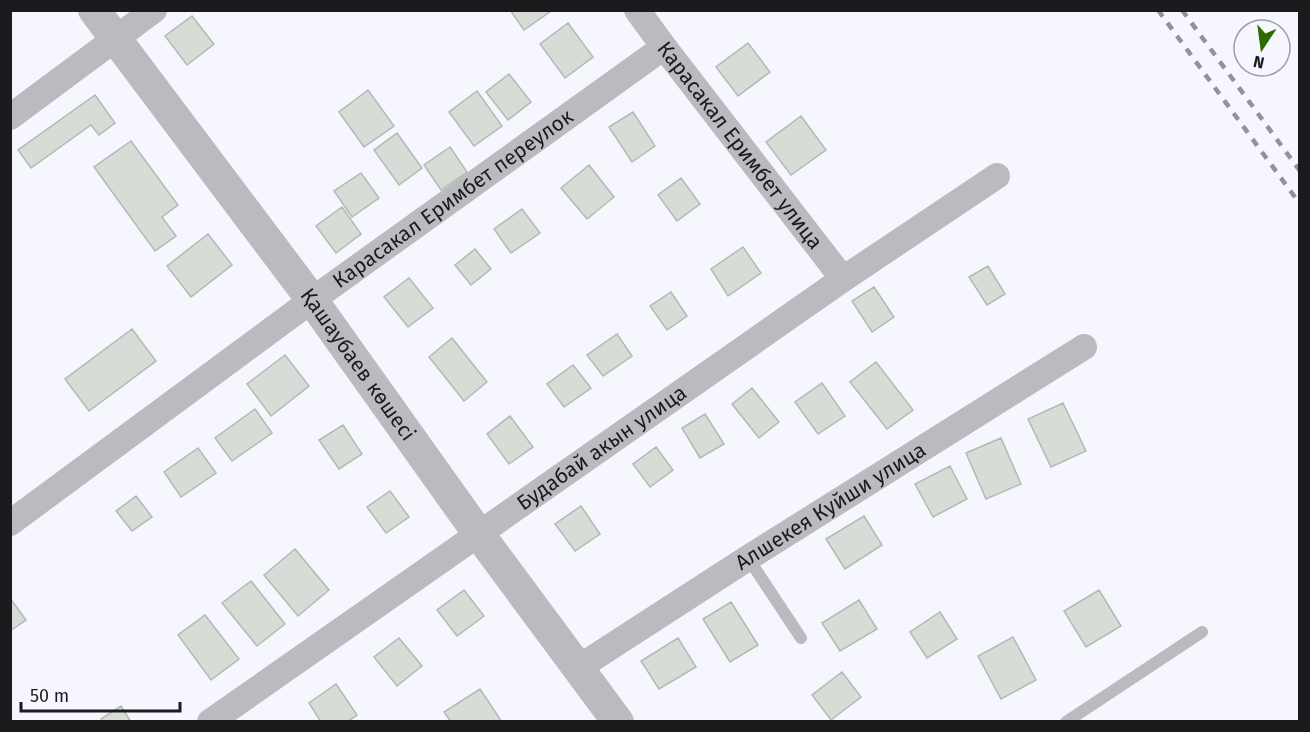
<svg xmlns="http://www.w3.org/2000/svg" width="1310" height="732" viewBox="0 0 1310 732" font-family="'Fira Sans',sans-serif">
	<style>
		.building { fill: #d7dcd6; stroke: #b4b9b2; stroke-width: 1.5 }
		.lines { fill: none; stroke-linecap: round; stroke-linejoin: round }
		.service { stroke: #babbbe; stroke-width: 12 }
		.minor { stroke: #babbbe; stroke-width: 26 }
		.tertiary { stroke: #babbbe; stroke-width: 32 }
		.rail { stroke: #929298; stroke-width: 4.5; stroke-dasharray: 8 8; stroke-linecap: butt }
		.labels { text-anchor: middle; stroke-width: 5; stroke-linejoin: round; paint-order: stroke }
		.street-label { font-size: 21px; fill: #1b1b1e; stroke: #f5f6fe }
	</style>
	<rect width="100%" height="100%" fill="#f5f6fe"/>
	<path class="building" d="M 510,10 L 551,10 L 551,11 L 524,30 Z
		M 192,16 L 214,44 L 187,65 L 165,36 Z
		M 568,23 L 593,57 L 565,78 L 540,44 Z
		M 748,43 L 770,72 L 738,96 L 716,67 Z
		M 509,74 L 531,102 L 508,120 L 486,92 Z
		M 368,90 L 394,126 L 364,147 L 339,112 Z
		M 477,91 L 502,126 L 474,146 L 449,112 Z
		M 95,95 L 115,123 L 99,135 L 91,125 L 31,168 L 18,150 Z
		M 633,112 L 655,146 L 632,162 L 609,127 Z
		M 801,116 L 826,150 L 791,175 L 766,142 Z
		M 397,133 L 422,168 L 399,185 L 374,150 Z
		M 131,141 L 178,205 L 162,217 L 176,236 L 155,251 L 94,167 Z
		M 450,147 L 467,172 L 441,190 L 424,165 Z
		M 589,165 L 614,197 L 587,219 L 561,188 Z
		M 361,173 L 379,198 L 352,217 L 334,191 Z
		M 681,178 L 700,204 L 677,221 L 658,195 Z
		M 342,207 L 361,234 L 336,253 L 316,226 Z
		M 522,209 L 540,233 L 511,253 L 494,229 Z
		M 208,234 L 232,265 L 191,297 L 167,266 Z
		M 743,247 L 761,273 L 728,296 L 711,269 Z
		M 475,249 L 491,269 L 471,285 L 455,265 Z
		M 988,266 L 1005,294 L 987,305 L 969,277 Z
		M 409,278 L 433,308 L 408,327 L 384,297 Z
		M 874,287 L 894,317 L 872,332 L 852,301 Z
		M 671,292 L 687,316 L 667,330 L 650,306 Z
		M 132,329 L 156,361 L 89,411 L 65,379 Z
		M 617,334 L 632,356 L 603,376 L 587,355 Z
		M 452,338 L 487,382 L 464,401 L 429,357 Z
		M 285,355 L 309,386 L 271,416 L 247,384 Z
		M 876,362 L 913,410 L 887,429 L 850,382 Z
		M 573,365 L 591,388 L 564,407 L 547,384 Z
		M 822,383 L 845,416 L 818,434 L 795,402 Z
		M 752,388 L 779,422 L 759,438 L 732,404 Z
		M 1063,403 L 1086,451 L 1051,467 L 1028,419 Z
		M 255,409 L 272,433 L 232,461 L 215,438 Z
		M 705,414 L 724,444 L 700,458 L 682,428 Z
		M 510,416 L 533,447 L 509,464 L 487,434 Z
		M 343,425 L 362,454 L 339,469 L 319,440 Z
		M 1001,438 L 1021,484 L 986,499 L 966,453 Z
		M 656,447 L 673,470 L 650,487 L 633,464 Z
		M 198,448 L 216,473 L 181,497 L 164,472 Z
		M 950,466 L 967,499 L 933,517 L 915,484 Z
		M 390,491 L 409,517 L 386,533 L 367,507 Z
		M 136,496 L 152,517 L 132,531 L 116,511 Z
		M 581,506 L 600,534 L 575,551 L 555,524 Z
		M 864,516 L 882,545 L 845,569 L 826,539 Z
		M 295,549 L 329,590 L 298,616 L 264,575 Z
		M 251,581 L 285,624 L 257,646 L 222,603 Z
		M 464,590 L 484,616 L 457,636 L 437,610 Z
		M 1099,590 L 1121,626 L 1086,647 L 1064,611 Z
		M 10,598 L 26,620 L 10,631 Z
		M 859,600 L 877,629 L 840,651 L 822,623 Z
		M 731,602 L 758,645 L 730,662 L 703,619 Z
		M 940,612 L 957,639 L 927,658 L 910,632 Z
		M 205,615 L 239,659 L 211,680 L 178,635 Z
		M 1013,637 L 1036,680 L 1001,699 L 978,656 Z
		M 399,638 L 422,666 L 397,686 L 374,657 Z
		M 678,638 L 696,667 L 659,689 L 641,661 Z
		M 842,672 L 861,697 L 831,720 L 812,695 Z
		M 336,684 L 357,715 L 347,722 L 321,722 L 309,703 Z
		M 480,689 L 502,722 L 451,722 L 444,712 Z
		M 121,706 L 131,722 L 103,722 L 101,719 Z"/>
	<g class="lines">
		<path class="service" d="M 748,558 L 801,638
			M 1066,722 L 1202,632"/>
		<g class="minor">
			<path id="s1" d="M 637,10 L 664,47 L 843,279"/>
			<path d="M 10,117 L 154,10"/>
			<path id="s2" d="M 10,523 L 312,300 L 664,47"/>
			<path id="s3" d="M 578,668 L 748,558 L 1084,347"/>
			<path id="s4" d="M 210,722 L 843,279 L 997,176"/>
		</g>
		<path class="tertiary" id="s5" d="M 94,10 L 312,300 L 478,533 L 618,722"/>
		<path class="rail" d="M 1158,10 L 1300,204
			M 1182,10 L 1300,171"/>
	</g>
	<g class="labels">
		<g class="street-label">
			<text dy="7" stroke="none"><textPath href="#s1" startOffset="170">Карасакал Еримбет улица</textPath></text>
			<text dy="7" stroke="none"><textPath href="#s2" startOffset="549">Карасакал Еримбет переулок</textPath></text>
			<text dy="7" stroke="none"><textPath href="#s5" startOffset="442">Қашаубаев көшесі</textPath></text>
			<text dy="7" stroke="none"><textPath href="#s4" startOffset="478">Будабай акын улица</textPath></text>
			<text dy="7" stroke="none"><textPath href="#s3" startOffset="300">Алшекея Куйши улица</textPath></text>
		</g>
	</g>
	<rect width="1310" height="732" fill="none" stroke="#1b1b1e" stroke-width="24"/>
	<g transform="translate(1262 48) rotate(193)"><circle r="28" fill="#f5f6fe" stroke="#9e9ea4" stroke-width="1.5"/>
	<path d="M0-4.5L10 22L0 15L-10 22Z" fill="#2b6b00"/>
	<text y="-9" font-size="16" font-weight="bold" text-anchor="middle" fill="#1b1b1e">N</text>
	</g>
	<path d="M21 702v9h159v-9" fill="none" stroke="#1b1b1e" stroke-width="3"/>
	<text x="30" y="702" font-size="18" fill="#1b1b1e" stroke="#f5f6fe" stroke-width="4.5" paint-order="stroke">50 m</text>
</svg>
